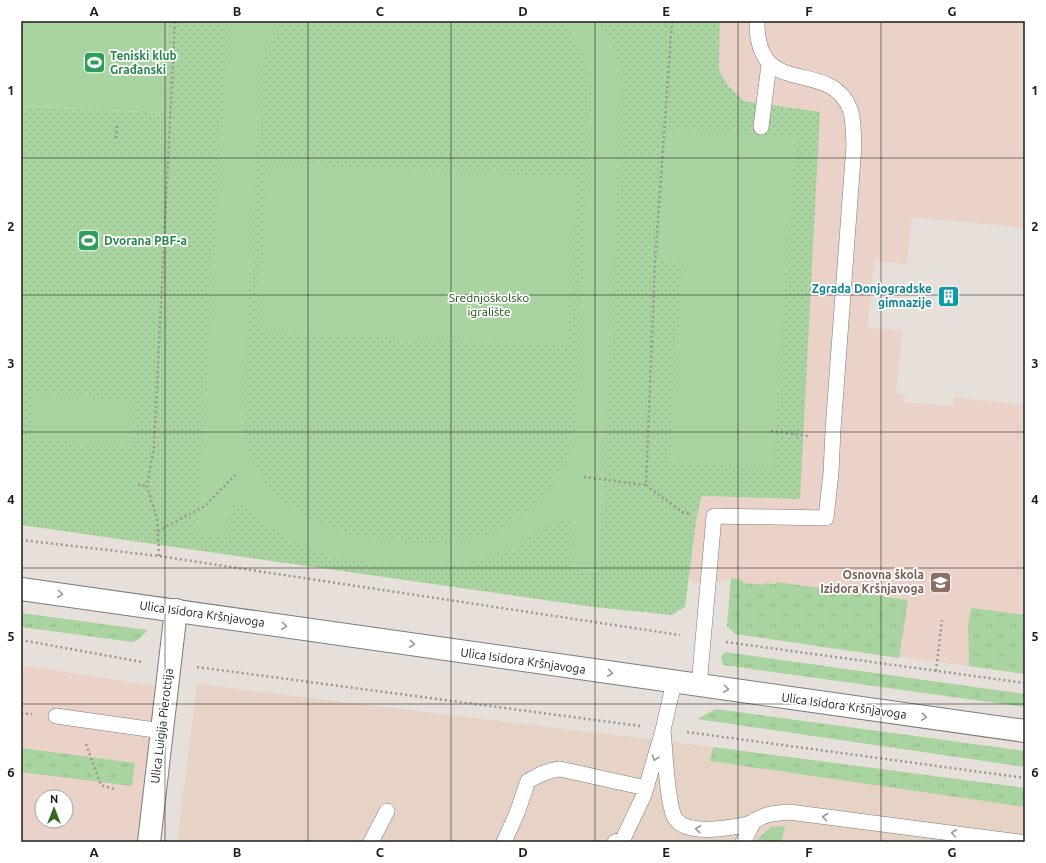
<svg xmlns="http://www.w3.org/2000/svg" width="1046" height="863" viewBox="0 0 1046 863" font-family="Ubuntu,sans-serif">
	<style>
		.commercial { fill: #e7d3c5 }
		.education { fill: #ead2c8; fill-rule: evenodd }
		.grass { fill: url(#grass-tufts) }
		.park { fill: url(#park-dots) }
		.pitch { fill: #a9d4a1 }
		.lines { fill: none; stroke-linecap: round; stroke-linejoin: round }
		.service-casing { stroke: #817a75; stroke-width: 16 }
		.minor-casing { stroke: #817a75; stroke-width: 24 }
		.secondary-casing { stroke: #817a75; stroke-width: 24 }
		.path { stroke: #9b9691; stroke-width: 2.5; stroke-dasharray: 2 3; stroke-linecap: butt }
		.service { stroke: #fff; stroke-width: 15 }
		.minor { stroke: #fff; stroke-width: 22 }
		.secondary { stroke: #fff; stroke-width: 22 }
		.oneway { stroke: #9a9898 }
		.grid { fill: none; stroke: #1e1b19; stroke-width: 1; stroke-opacity: 0.55 }
		.labels { text-anchor: middle; stroke-width: 3.5; stroke-linejoin: round; paint-order: stroke }
		.leisure-label { font-size: 12px; font-weight: bold; fill: #27864d; stroke: #fff; text-anchor: start }
		.culture-label { font-size: 12px; font-weight: bold; fill: #0d838f; stroke: #fff; text-anchor: end }
		.park-label { font-size: 12px; fill: #184c0e; stroke: #fff }
		.education-label { font-size: 12px; font-weight: bold; fill: #785e54; stroke: #fff; text-anchor: end }
		.street-label { font-size: 12px; fill: #1e1b19; stroke: #fff }
		.neatline { fill: none; stroke: #1e1b19; stroke-width: 1.5 }
		.grid-label { font-size: 13px; text-anchor: middle; font-weight: bold; fill: #1e1b19 }
	</style>
	<defs>
		<pattern id="grass-tufts" width="24" height="20" patternUnits="userSpaceOnUse"><rect width="24" height="20" fill="#a9d4a1"/><path d="M3 7l-1-3M5 7V3M7 7l1-3M15 17l-1-3M17 17v-4M19 17l1-3" fill="none" stroke="#91b58a"/></pattern>
		<pattern id="park-dots" width="8" height="8" patternUnits="userSpaceOnUse"><rect width="8" height="8" fill="#a9d4a1"/><path d="M2 2h.1M6 6h.1" fill="none" stroke="#91b58a" stroke-width="1.8" stroke-linecap="round"/></pattern>
	</defs>
	<rect width="100%" height="100%" fill="#e7e0da"/>
	<path class="commercial" d="M 197,684 L 713,747 L 1025,788 L 1025,842 L 177,842 Z"/>
	<path class="education" d="M 720,21 L 1025,21 L 1025,228 L 912,217 L 907,264 L 874,261 L 868,327 L 902,331 L 896,393 L 905,394 L 904,402 L 953,406 L 954,397 L 1025,405 L 1025,674 L 735,634 L 727,626 L 731,579 L 708,585 L 689,582 L 697,515 L 702,496 L 799,499 L 765,104 L 744,101 L 728,86 L 719,70 Z
		M 21,665 L 157,686 L 137,842 L 21,842 ZM 42,797 L 66,797 L 66,821 L 42,821 Z"/>
	<path class="grass" d="M 731,578 L 743,580 L 743,583 L 763,585 L 764,583 L 775,584 L 777,582 L 908,600 L 899,658 L 735,634 L 727,626 Z
		M 971,608 L 1025,615 L 1025,674 L 969,666 L 968,624 Z
		M 21,613 L 148,630 L 138,640 L 132,642 L 21,627 Z
		M 725,652 L 1025,694 L 1025,707 L 723,665 L 721,657 Z
		M 716,709 L 1025,751 L 1025,767 L 697,719 Z
		M 713,747 L 1025,788 L 1025,807 L 710,761 Z
		M 22,748 L 135,763 L 132,786 L 21,772 Z
		M 785,826 L 781,842 L 754,842 L 771,827 Z"/>
	<path class="park" d="M 168,21 L 720,21 L 719,70 L 728,86 L 744,101 L 820,112 L 800,499 L 702,496 L 697,515 L 685,607 L 672,615 L 593,607 L 21,525 L 21,106 L 164,113 Z"/>
	<path class="pitch" d="M 21,21 L 168,21 L 164,113 L 21,106 Z
		M 229,21 L 282,21 L 269,41 L 261,68 L 242,427 C 252,485 291,516 346,533 C 379,543 453,547 486,535 C 519,522 551,495 566,463 C 580,435 579,370 580,338 C 584,256 587,173 591,91 C 587,60 581,45 561,21 L 598,21 C 614,43 622,66 622,93 L 599,572 L 570,569 L 574,523 C 556,512 538,534 523,542 C 486,564 446,569 404,566 C 358,563 311,555 272,528 C 258,518 248,498 230,507 L 227,538 L 197,535 Z
		M 667,129 L 795,137 L 773,469 L 670,462 L 683,262 L 658,261 Z
		M 267,163 L 576,177 L 568,346 L 259,332 Z
		M 33,393 L 133,401 L 129,446 L 30,439 Z"/>
	<g class="lines">
		<defs>
			<path id="service" d="M 761,127 L 769,65
				M 699,686 L 714,516 L 826,518 L 831,473 L 833,430 L 854,145 C 853,134 854,120 850,109 C 829,56 756,102 757,21
				M 56,716 L 162,731
				M 663,730 L 674,682
				M 371,842 L 387,811
				M 504,842 L 517,813 L 528,781 C 539,775 548,770 560,769 L 646,788
				M 615,842 L 623,839 L 644,795 L 663,730 C 665,748 667,805 675,818 C 686,836 728,828 745,825 C 753,823 760,817 767,815 C 774,813 782,813 789,812 L 1020,842
				M 743,842 L 755,820"/>
			<path id="minor" d="M 149,842 L 176,610"/>
			<path id="secondary" d="M 21,589 L 1025,731"/>
		</defs>
		<use href="#service" class="service-casing"/>
		<use href="#minor" class="minor-casing"/>
		<use href="#secondary" class="secondary-casing"/>
		<path class="path" d="M 116,138 L 117,124
			M 771,431 L 808,436
			M 584,477 L 646,485 L 655,262 L 672,21
			M 138,485 L 147,486
			M 646,485 L 682,512 L 690,514
			M 158,531 L 205,506 L 238,472
			M 21,540 L 159,556 L 680,635
			M 159,556 L 157,519 L 147,486 L 154,446 L 175,21
			M 21,640 L 142,662
			M 726,642 L 1025,683
			M 197,667 L 640,726
			M 936,671 L 942,620
			M 21,713 L 32,714
			M 687,732 L 1025,778
			M 86,744 L 101,785 L 114,789"/>
		<use href="#service" class="service"/>
		<use href="#minor" class="minor"/>
		<use href="#secondary" class="secondary"/>
	</g>
	<defs><path id="oneway-chevron" d="M-2-3.5L2.5 0L-2 3.5" fill="none" stroke-width="1.6" stroke-linecap="round" stroke-linejoin="round"/></defs>
	<g class="oneway">
		<use href="#oneway-chevron" transform="translate(60 594) rotate(8)"/>
		<use href="#oneway-chevron" transform="translate(284 626) rotate(8)"/>
		<use href="#oneway-chevron" transform="translate(412 644) rotate(8)"/>
		<use href="#oneway-chevron" transform="translate(610 673) rotate(8)"/>
		<use href="#oneway-chevron" transform="translate(726 689) rotate(8)"/>
		<use href="#oneway-chevron" transform="translate(924 717) rotate(8)"/>
		<use href="#oneway-chevron" transform="translate(655 758) rotate(107)"/>
		<use href="#oneway-chevron" transform="translate(825 817) rotate(-173)"/>
		<use href="#oneway-chevron" transform="translate(698 829) rotate(-174)"/>
		<use href="#oneway-chevron" transform="translate(954 833) rotate(-173)"/>
	</g>
	<path class="grid" d="M 165,21 L 165,842M 308,21 L 308,842M 451,21 L 451,842M 595,21 L 595,842M 738,21 L 738,842M 881,21 L 881,842M 21,158 L 1025,158M 21,295 L 1025,295M 21,432 L 1025,432M 21,568 L 1025,568M 21,704 L 1025,704"/>
	<defs>
		<symbol id="stadium-square" viewBox="-11 -11 22 22"><rect x="-9" y="-9" width="18" height="18" rx="4" fill="#2e9e5b" stroke="#fff"/><path d="M0-5a6.5 5 0 1 0 0 10a6.5 5 0 1 0 0-10ZM-3.5-1.8h7v3.6h-7Z" fill="#fff"/></symbol>
		<symbol id="building-square" viewBox="-11 -11 22 22"><rect x="-9" y="-9" width="18" height="18" rx="4" fill="#0f9aa8" stroke="#fff"/><path d="M-4-6H4V6H1V3H-1V6H-4ZM-2.5-4.3h1.7v1.8h-1.7ZM.8-4.3h1.7v1.8H.8ZM-2.5-1h1.7V.8h-1.7ZM.8-1h1.7V.8H.8Z" fill="#fff"/></symbol>
		<symbol id="school-square" viewBox="-11 -11 22 22"><rect x="-9" y="-9" width="18" height="18" rx="4" fill="#8d6e63" stroke="#fff"/><path d="M0-5L7-2L0 1L-7-2ZM-4 1L0 2.5L4 1V4Q0 6-4 4Z" fill="#fff"/></symbol>
	</defs>
	<g fill-rule="evenodd">
		<use href="#stadium-square" x="82" y="50" width="25" height="25"/>
		<use href="#stadium-square" x="76" y="228" width="25" height="25"/>
		<use href="#building-square" x="936" y="284" width="25" height="25"/>
		<use href="#school-square" x="928" y="570" width="25" height="25"/>
	</g>
	<g class="labels">
		<g class="leisure-label">
			<text x="110" y="60">Teniski klub<tspan x="110" dy="14">Građanski</tspan></text>
			<text x="104" y="245">Dvorana PBF-a</text>
		</g>
		<g class="culture-label">
			<text x="932" y="293">Zgrada Donjogradske<tspan x="932" dy="14">gimnazije</tspan></text>
		</g>
		<g class="park-label">
			<text x="489" y="302">Srednjoškolsko<tspan x="489" dy="14">igralište</tspan></text>
		</g>
		<g class="education-label">
			<text x="924" y="579">Osnovna škola<tspan x="924" dy="14">Izidora Kršnjavoga</tspan></text>
		</g>
		<g class="street-label">
			<text transform="translate(202 614) rotate(8)" y="4">Ulica Isidora Kršnjavoga</text>
			<text transform="translate(523 661) rotate(8)" y="4">Ulica Isidora Kršnjavoga</text>
			<text transform="translate(844 706) rotate(8)" y="4">Ulica Isidora Kršnjavoga</text>
			<text transform="translate(162 726) rotate(-83)" y="4">Ulica Luigija Pierottija</text>
		</g>
	</g>
	<rect width="1046" height="863" fill="none" stroke="#ffffff" stroke-width="44"/>
	<g transform="translate(54 809)"><circle r="19" fill="#ffffff" stroke="#a5a4a3"/>
	<path d="M0-3L7 15L0 10L-7 15Z" fill="#396523"/>
	<text y="-6" font-size="11" font-weight="bold" text-anchor="middle" fill="#1e1b19">N</text>
	</g>
	<rect x="22" y="22" width="1002" height="819" class="neatline"/>
	<g class="grid-label">
		<text x="94" y="16">A</text>
		<text x="237" y="16">B</text>
		<text x="380" y="16">C</text>
		<text x="523" y="16">D</text>
		<text x="666" y="16">E</text>
		<text x="809" y="16">F</text>
		<text x="952" y="16">G</text>
		<text x="11" y="95">1</text>
		<text x="1035" y="95">1</text>
		<text x="11" y="231">2</text>
		<text x="1035" y="231">2</text>
		<text x="11" y="368">3</text>
		<text x="1035" y="368">3</text>
		<text x="11" y="504">4</text>
		<text x="1035" y="504">4</text>
		<text x="11" y="641">5</text>
		<text x="1035" y="641">5</text>
		<text x="11" y="777">6</text>
		<text x="1035" y="777">6</text>
		<text x="94" y="857">A</text>
		<text x="237" y="857">B</text>
		<text x="380" y="857">C</text>
		<text x="523" y="857">D</text>
		<text x="666" y="857">E</text>
		<text x="809" y="857">F</text>
		<text x="952" y="857">G</text>
	</g>
</svg>
